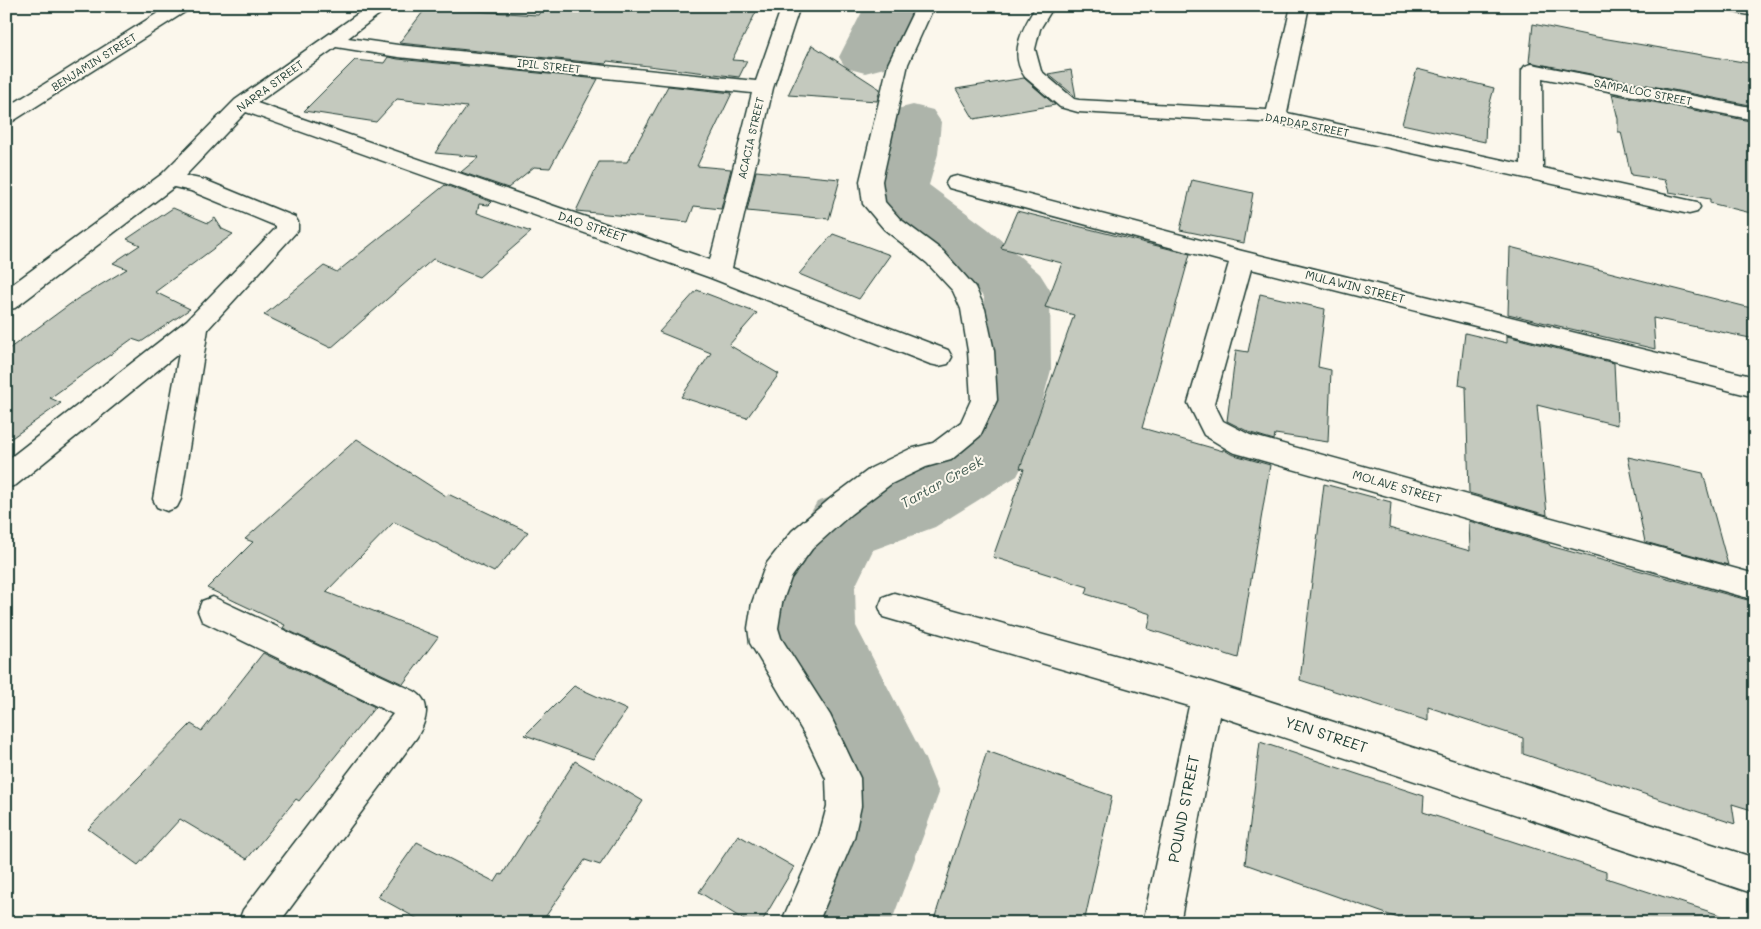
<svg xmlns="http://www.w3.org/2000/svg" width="1761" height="929" viewBox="0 0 1761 929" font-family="Mali,sans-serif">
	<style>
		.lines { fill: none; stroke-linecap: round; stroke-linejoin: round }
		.river { fill: #adb4aa; fill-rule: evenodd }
		.building { fill: #c4c9be; stroke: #1f3d34 }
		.minor-casing { stroke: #1f3d34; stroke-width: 3 }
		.minor { fill: #fbf7ec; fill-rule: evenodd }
		.labels { text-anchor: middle; stroke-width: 4; stroke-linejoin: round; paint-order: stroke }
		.far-street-label { font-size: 11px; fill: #1f3d34; stroke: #fbf7ec }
		.street-label { font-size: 12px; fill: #1f3d34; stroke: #fbf7ec }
		.water-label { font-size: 14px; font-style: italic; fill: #425b52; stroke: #fbf7ec }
		.near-street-label { font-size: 15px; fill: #1f3d34; stroke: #fbf7ec }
	</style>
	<rect width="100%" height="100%" fill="#fbf7ec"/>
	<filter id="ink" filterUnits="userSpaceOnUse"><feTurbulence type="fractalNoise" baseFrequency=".02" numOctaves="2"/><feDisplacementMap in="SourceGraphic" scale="10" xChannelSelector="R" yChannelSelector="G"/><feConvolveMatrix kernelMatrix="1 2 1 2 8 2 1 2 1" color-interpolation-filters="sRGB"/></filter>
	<g filter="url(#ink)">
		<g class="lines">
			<path class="river" d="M 865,6 L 915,6 L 891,57 L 884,68 L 865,73 L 846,68 L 839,57 Z
				M 913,105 L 933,110 L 941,122 L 938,154 L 929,185 L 988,229 L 1040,274 L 1050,290 L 1051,370 L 1028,455 L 1017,476 L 935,527 L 873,550 L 855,587 L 856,626 L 925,759 L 939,793 L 891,923 L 787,923 L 843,794 L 770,630 L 771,585 L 784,559 L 817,502 L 880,480 L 958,436 L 981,370 L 984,297 L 944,259 L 876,205 L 867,191 L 880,154 L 885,122 L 893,110 Z"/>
		</g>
		<path class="building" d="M 545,6 L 759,6 L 732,60 L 747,61 L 739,77 L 607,61 L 606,64 L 399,43 L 426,8 L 538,15 Z
			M 1533,24 L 1596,37 L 1755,64 L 1755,106 L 1529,62 Z
			M 812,45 L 880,89 L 877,101 L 788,95 Z
			M 388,57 L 398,59 L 598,79 L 550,168 L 534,167 L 508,188 L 461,172 L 479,157 L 435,153 L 467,107 L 397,99 L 376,122 L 304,111 L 355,60 L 384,63 Z
			M 1417,69 L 1494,88 L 1486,118 L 1485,142 L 1402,124 Z
			M 1071,70 L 1076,97 L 1048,74 Z
			M 1024,78 L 1055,105 L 974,119 L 956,89 Z
			M 668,86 L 732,93 L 697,166 L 731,169 L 721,209 L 694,206 L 688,222 L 576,211 L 599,162 L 627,162 Z
			M 1612,94 L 1755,122 L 1755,214 L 1710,203 L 1710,199 L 1669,192 L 1665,180 L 1631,175 L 1621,132 L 1618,132 L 1618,119 Z
			M 756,171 L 840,179 L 829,219 L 747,211 Z
			M 1192,180 L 1253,193 L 1244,243 L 1180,230 Z
			M 445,185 L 492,202 L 489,205 L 479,204 L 477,213 L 531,232 L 479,277 L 433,259 L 331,348 L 264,315 L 324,266 L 337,272 Z
			M 173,208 L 208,223 L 215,218 L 222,229 L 233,234 L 155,292 L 190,309 L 141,342 L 132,339 L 50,398 L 61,403 L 6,442 L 6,351 L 77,299 L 127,269 L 113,263 L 140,245 L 127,239 Z
			M 1017,211 L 1190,254 L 1142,428 L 1223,451 L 1223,449 L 1231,454 L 1270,465 L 1238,658 L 1148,629 L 1151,614 L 1086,594 L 1088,587 L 993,557 L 1024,469 L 1020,468 L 1074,315 L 1045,307 L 1062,263 L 1001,248 Z
			M 833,234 L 890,255 L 859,299 L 799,274 Z
			M 1510,247 L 1755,309 L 1755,339 L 1653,318 L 1655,349 L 1508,314 Z
			M 697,290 L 757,313 L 729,345 L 779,374 L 747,418 L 681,397 L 711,353 L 659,332 Z
			M 1260,294 L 1325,309 L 1318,367 L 1331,370 L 1328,442 L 1275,434 L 1274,440 L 1251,433 L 1227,421 L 1236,350 L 1248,352 Z
			M 1465,333 L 1507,343 L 1507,336 L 1614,363 L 1617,425 L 1537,405 L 1547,515 L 1469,493 L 1466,387 L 1459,385 Z
			M 357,439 L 446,496 L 448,494 L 528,532 L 494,572 L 394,522 L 326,592 L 438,637 L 403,684 L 283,628 L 285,625 L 207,588 L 253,542 L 245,539 Z
			M 1628,457 L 1703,473 L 1728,565 L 1645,542 Z
			M 1324,484 L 1391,502 L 1389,528 L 1470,551 L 1469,521 L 1549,544 L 1550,546 L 1755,602 L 1755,811 L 1732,804 L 1735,824 L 1523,754 L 1523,738 L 1428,707 L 1428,721 L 1300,680 Z
			M 263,653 L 375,707 L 299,801 L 296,799 L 247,859 L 180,819 L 138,865 L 88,829 L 191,724 L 202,731 Z
			M 574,686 L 627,710 L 593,759 L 525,735 Z
			M 1260,742 L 1424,796 L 1423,812 L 1606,872 L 1606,878 L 1723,916 L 1722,923 L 1412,923 L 1245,864 Z
			M 987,751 L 1112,796 L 1084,923 L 933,923 Z
			M 575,761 L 643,801 L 600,865 L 585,860 L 541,923 L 425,923 L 378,897 L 417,842 L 495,882 L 500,874 L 502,875 Z
			M 738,835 L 794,867 L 761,923 L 749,923 L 699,892 Z"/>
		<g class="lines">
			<defs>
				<path id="minor" d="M 169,6 L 191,6 L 188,10 L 13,121 L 6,123 L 6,108 Z
					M 369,6 L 390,6 L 348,38 L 398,45 L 756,81 L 782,6 L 800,6 L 773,88 L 732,268 L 948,350 L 952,357 L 948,364 L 939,366 L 930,364 L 711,278 L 246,112 L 185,176 L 205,180 L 295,217 L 298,222 L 298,230 L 208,329 L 181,499 L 177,507 L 167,511 L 157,507 L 153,499 L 179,353 L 16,485 L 6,488 L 6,461 L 187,320 L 276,228 L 276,226 L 191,191 L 174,187 L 15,308 L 6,310 L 6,289 L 162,174 L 235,100 ZM 336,47 L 398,57 L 752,93 L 710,260 L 257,103 Z
					M 916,6 L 934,6 L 908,64 L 882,181 L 885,202 L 900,219 L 943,251 L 975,287 L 985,309 L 994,351 L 997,400 L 980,436 L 951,460 L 926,467 L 891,484 L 851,514 L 812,549 L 791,578 L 782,603 L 778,628 L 781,638 L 830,715 L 860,778 L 861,806 L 854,838 L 818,923 L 781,923 L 819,836 L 827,806 L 826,779 L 806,737 L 750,643 L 748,628 L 752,603 L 763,572 L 767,563 L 792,531 L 831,498 L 871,468 L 910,449 L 933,443 L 961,422 L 971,400 L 968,351 L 961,309 L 953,291 L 927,263 L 884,229 L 863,204 L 860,181 L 888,64 Z
					M 1036,6 L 1054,6 L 1040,29 L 1035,49 L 1041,71 L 1074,99 L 1079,100 L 1267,110 L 1291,6 L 1309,6 L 1287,113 L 1521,164 L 1522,70 L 1525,66 L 1532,64 L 1755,108 L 1755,120 L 1542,78 L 1543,168 L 1697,202 L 1700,207 L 1697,212 L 1689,214 L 1276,123 L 1078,112 L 1060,107 L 1025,77 C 1008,53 1023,28 1036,6 Z
					M 1720,6 L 1755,6 L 1755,16 L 1723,10 Z
					M 957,176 L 1242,251 L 1755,377 L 1755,397 L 1251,269 L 1214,403 L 1223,421 L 1250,435 L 1755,574 L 1755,600 L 1232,452 L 1204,435 L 1188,403 L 1229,263 L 949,188 L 946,183 L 949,178 Z
					M 894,593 L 1207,681 L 1755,858 L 1755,894 L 1219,716 L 1180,923 L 1143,923 L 1189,706 L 883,617 L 879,607 L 883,597 Z
					M 213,597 L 414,691 C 433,702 426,722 417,737 L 279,923 L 238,923 L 243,910 L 393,714 L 202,621 L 198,611 L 202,601 Z"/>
			</defs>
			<use href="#minor" class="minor-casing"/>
			<use href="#minor" class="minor"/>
		</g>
	</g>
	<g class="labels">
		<g class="far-street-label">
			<text transform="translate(94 62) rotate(-32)" y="4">BENJAMIN STREET</text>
			<text transform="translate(549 66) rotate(6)" y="4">IPIL STREET</text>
			<text transform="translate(270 86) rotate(-36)" y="4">NARRA STREET</text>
			<text transform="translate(1643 92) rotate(11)" y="4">SAMPALOC STREET</text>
			<text transform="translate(1307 125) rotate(11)" y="4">DAPDAP STREET</text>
			<text transform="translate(751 138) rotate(-77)" y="4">ACACIA STREET</text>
		</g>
		<g class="street-label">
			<text transform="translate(592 227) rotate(19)" y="4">DAO STREET</text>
			<text transform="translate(1355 287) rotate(14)" y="4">MULAWIN STREET</text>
			<text transform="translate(1397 487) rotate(16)" y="4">MOLAVE STREET</text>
		</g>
		<g class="water-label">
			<text transform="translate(942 482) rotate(-29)" y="5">Tartar Creek</text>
		</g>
		<g class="near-street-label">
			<text transform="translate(1326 735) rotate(18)" y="5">YEN STREET</text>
			<text transform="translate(1184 809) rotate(-79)" y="5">POUND STREET</text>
		</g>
	</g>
	<rect width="1761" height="929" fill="none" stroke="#fbf7ec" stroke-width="25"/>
	<rect x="12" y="12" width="1736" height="904" fill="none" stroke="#1f3d34" stroke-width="2" filter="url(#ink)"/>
</svg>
